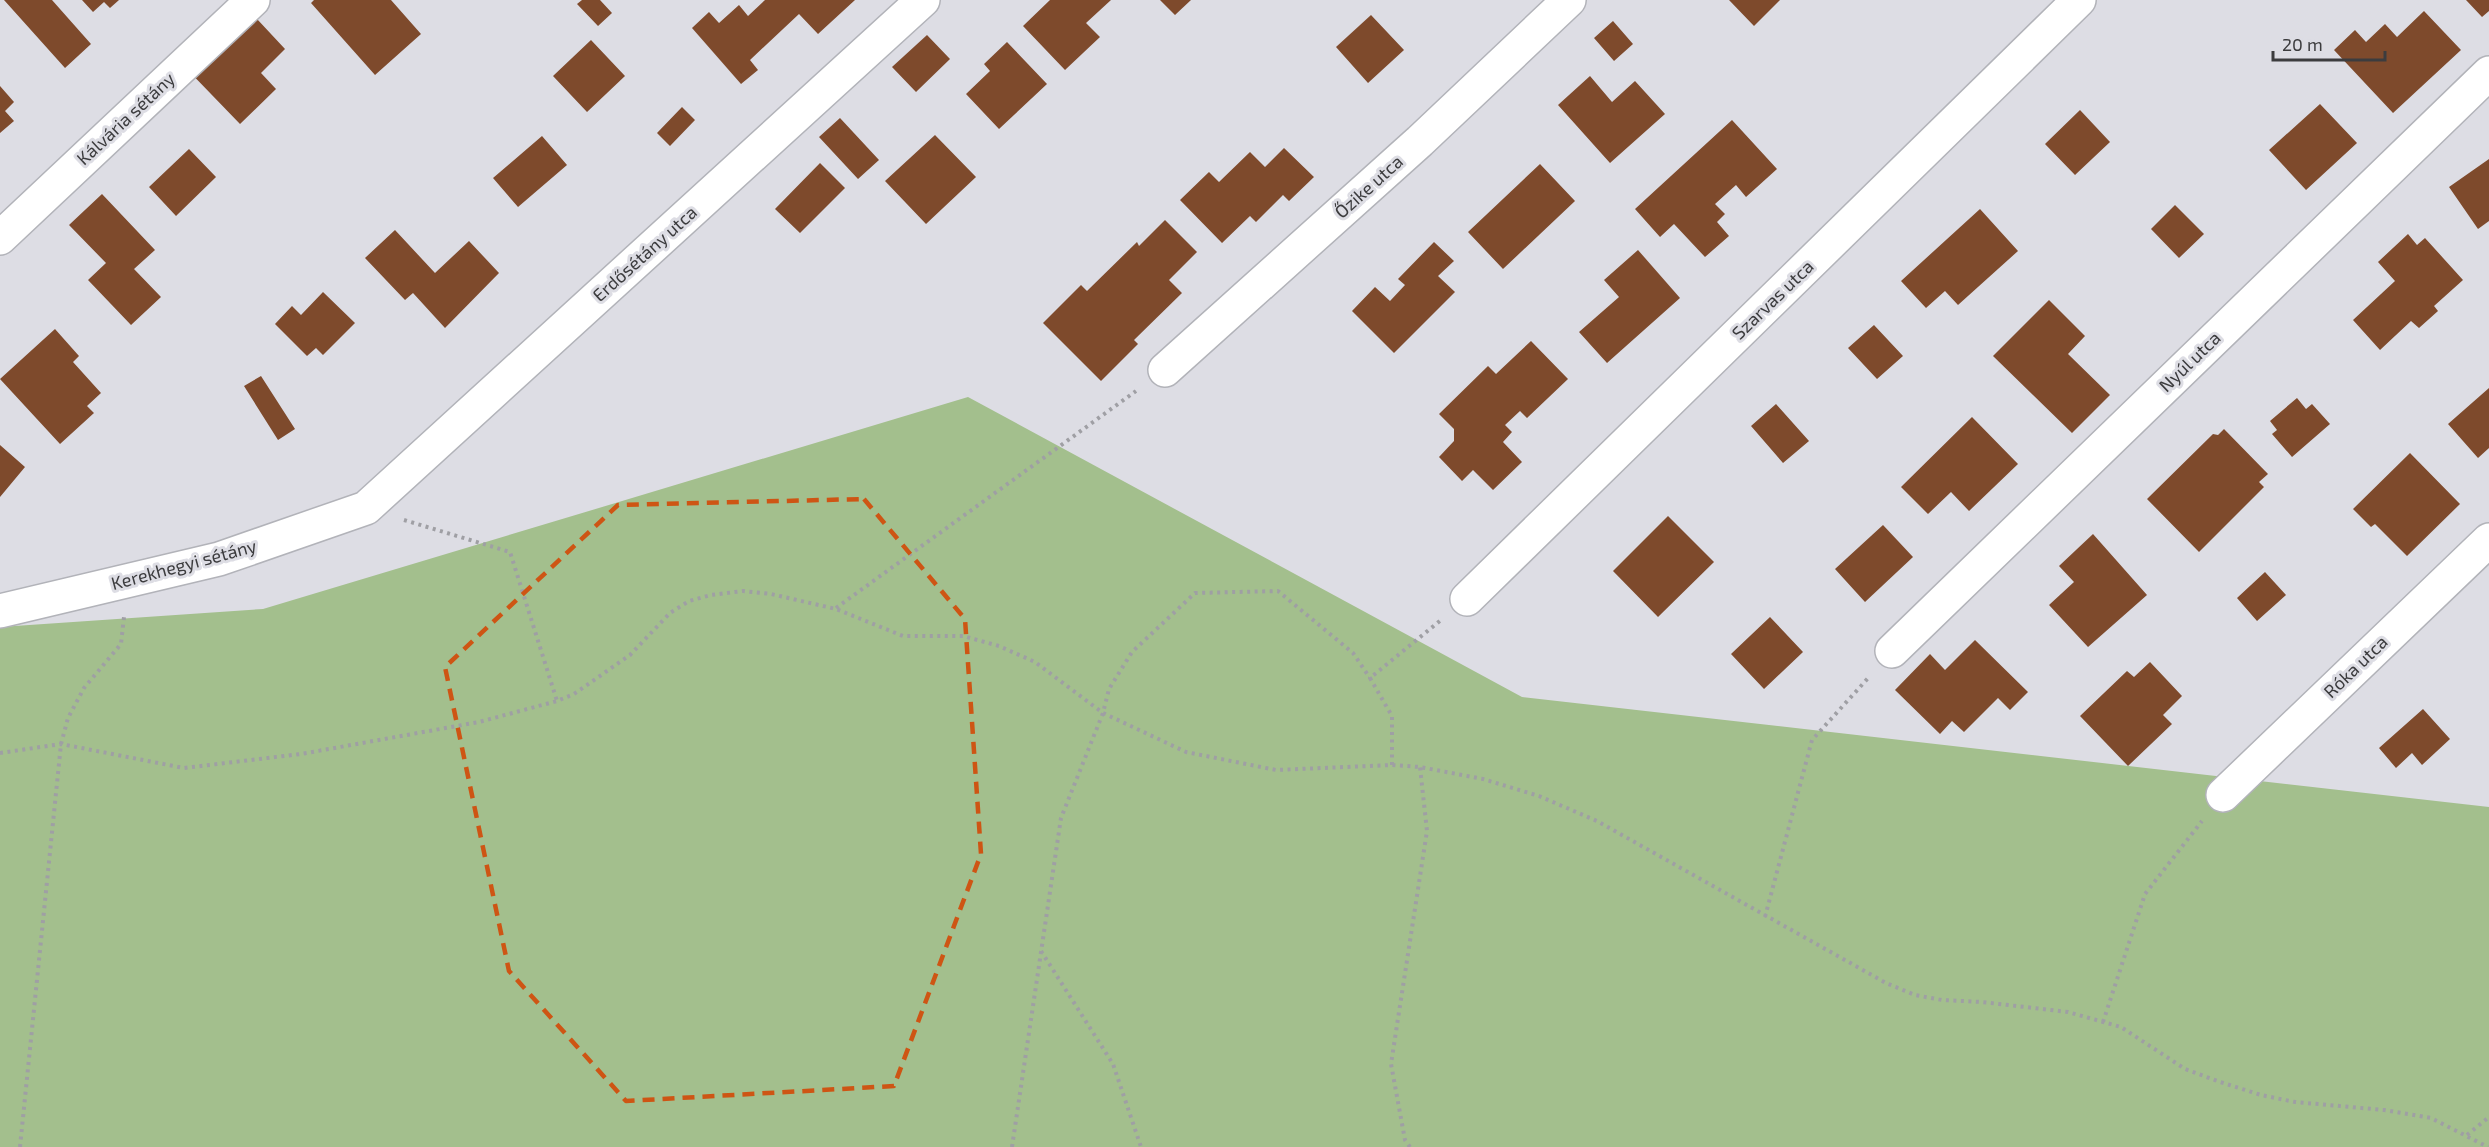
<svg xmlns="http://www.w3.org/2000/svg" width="2489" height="1147" viewBox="0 0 2489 1147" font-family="'Exo 2',sans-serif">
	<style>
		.green { fill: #a3bf8d }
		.building { fill: #7e4a2c }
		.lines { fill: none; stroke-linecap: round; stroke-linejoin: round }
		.minor-casing { stroke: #b2b3b9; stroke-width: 36 }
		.path { stroke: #9f9fa4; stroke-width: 4; stroke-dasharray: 3 4.5; stroke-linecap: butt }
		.minor { stroke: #fff; stroke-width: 33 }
		.marked { fill: none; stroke: #ce5514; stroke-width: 4.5; stroke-dasharray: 12 8; stroke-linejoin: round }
		.labels { text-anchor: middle; stroke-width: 6; stroke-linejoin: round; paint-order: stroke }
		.street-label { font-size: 18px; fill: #3c3c3e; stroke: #dddde4 }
	</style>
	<rect width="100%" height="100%" fill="#dddde4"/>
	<path class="green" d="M 968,397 L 1522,697 L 2489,807 L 2489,1147 L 0,1147 L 0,627 L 263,609 Z"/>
	<path class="building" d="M 4,0 L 52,0 L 91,44 L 65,68 Z
		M 82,0 L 119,0 L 110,8 L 104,2 L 93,12 Z
		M 314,0 L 391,0 L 421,34 L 375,75 L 311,3 Z
		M 582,0 L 600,0 L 612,13 L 598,26 L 577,4 Z
		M 765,0 L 855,0 L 818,34 L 799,14 L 750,60 L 758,70 L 741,84 L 692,28 L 709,12 L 719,23 L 739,5 L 748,16 Z
		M 1050,0 L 1111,0 L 1086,23 L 1100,37 L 1065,70 L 1023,26 Z
		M 1160,0 L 1191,0 L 1175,15 Z
		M 1729,0 L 1780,0 L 1754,26 Z
		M 2466,0 L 2489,0 L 2489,11 L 2482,17 Z
		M 2424,11 L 2461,50 L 2393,113 L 2334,50 L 2355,30 L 2366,42 L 2385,24 L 2397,37 Z
		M 1371,15 L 1404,50 L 1368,83 L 1336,47 Z
		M 257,19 L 285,49 L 261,73 L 276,89 L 240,124 L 182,64 L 213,34 L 227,48 Z
		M 1613,21 L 1633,44 L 1614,61 L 1594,38 Z
		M 927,35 L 950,59 L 916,92 L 892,67 Z
		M 591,40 L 625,76 L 587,112 L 553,76 Z
		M 1007,42 L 1047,84 L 999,129 L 966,94 L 990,71 L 984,64 Z
		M 1590,76 L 1612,102 L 1635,81 L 1665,114 L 1610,163 L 1558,105 Z
		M 0,86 L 14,102 L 5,111 L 14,121 L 0,133 Z
		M 2320,104 L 2357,143 L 2306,190 L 2269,150 Z
		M 682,107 L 695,120 L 670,146 L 657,133 Z
		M 2080,110 L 2110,142 L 2075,175 L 2045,144 Z
		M 840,118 L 879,160 L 858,179 L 819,137 Z
		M 1732,120 L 1777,169 L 1746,197 L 1736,185 L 1715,204 L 1725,214 L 1717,222 L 1729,236 L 1705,257 L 1674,224 L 1660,237 L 1635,209 Z
		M 935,135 L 976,177 L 926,224 L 885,181 Z
		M 542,136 L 567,165 L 518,207 L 493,178 Z
		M 1284,148 L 1314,177 L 1289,201 L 1283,195 L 1256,222 L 1250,216 L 1222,243 L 1180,200 L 1209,172 L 1219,182 L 1250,152 L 1265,167 Z
		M 189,149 L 216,177 L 176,216 L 149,187 Z
		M 2489,159 L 2489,221 L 2478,229 L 2449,187 Z
		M 820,163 L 845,188 L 800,233 L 775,209 Z
		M 1540,164 L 1575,201 L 1503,269 L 1468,232 Z
		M 102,194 L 155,250 L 134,269 L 161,297 L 131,325 L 88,280 L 106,263 L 69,225 Z
		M 2175,205 L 2204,234 L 2179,258 L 2151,229 Z
		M 1980,209 L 2018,251 L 1958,305 L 1945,291 L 1926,308 L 1901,281 Z
		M 1165,220 L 1197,252 L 1169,280 L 1182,293 L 1134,340 L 1138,344 L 1101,381 L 1043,323 L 1081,285 L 1087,291 L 1137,242 L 1139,246 Z
		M 395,230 L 435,273 L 469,241 L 499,273 L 445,328 L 413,293 L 405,300 L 365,258 Z
		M 2408,234 L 2417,245 L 2425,238 L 2463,280 L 2434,306 L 2438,311 L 2419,328 L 2411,321 L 2380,350 L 2353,320 L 2395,281 L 2378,262 Z
		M 1434,242 L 1454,261 L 1438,276 L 1455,292 L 1394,353 L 1352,311 L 1375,287 L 1390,301 L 1405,285 L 1398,279 Z
		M 1638,250 L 1680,298 L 1607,363 L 1579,332 L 1619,297 L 1604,280 Z
		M 323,292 L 355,323 L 323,355 L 316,348 L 307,356 L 275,324 L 292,306 L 301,315 Z
		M 2049,300 L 2085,336 L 2068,354 L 2110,395 L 2072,433 L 1993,356 Z
		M 1874,325 L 1903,356 L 1877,379 L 1848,348 Z
		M 55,329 L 79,356 L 73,362 L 101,393 L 87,406 L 94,413 L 60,444 L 0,379 Z
		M 1531,341 L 1568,379 L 1527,418 L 1520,411 L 1505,425 L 1512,432 L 1503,442 L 1522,462 L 1493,490 L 1473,470 L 1462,481 L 1439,457 L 1454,441 L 1454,429 L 1439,414 L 1488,366 L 1496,374 Z
		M 261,376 L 295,429 L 278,440 L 244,386 Z
		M 2489,388 L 2489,448 L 2478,458 L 2448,424 Z
		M 2297,398 L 2306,409 L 2312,404 L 2330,424 L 2292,457 L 2272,434 L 2277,430 L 2270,421 Z
		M 1776,404 L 1809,441 L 1783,463 L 1751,426 Z
		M 1972,417 L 2018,464 L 1969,511 L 1951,492 L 1928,514 L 1901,487 Z
		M 2224,429 L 2268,474 L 2259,482 L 2264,487 L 2199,552 L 2147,499 L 2213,434 L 2218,435 Z
		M 0,445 L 25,467 L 0,497 Z
		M 2410,453 L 2460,504 L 2407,556 L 2375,524 L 2371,527 L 2353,509 Z
		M 1668,516 L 1714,562 L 1658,617 L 1613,571 Z
		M 1883,525 L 1913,557 L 1865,602 L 1835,569 Z
		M 2093,534 L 2147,595 L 2088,647 L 2049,605 L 2074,582 L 2059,566 Z
		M 2265,572 L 2286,595 L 2257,621 L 2237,598 Z
		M 1770,617 L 1803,652 L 1764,689 L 1731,654 Z
		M 1975,640 L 2028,692 L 2010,710 L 1998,698 L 1964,732 L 1952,721 L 1940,734 L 1895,690 L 1930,654 L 1945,670 Z
		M 2150,662 L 2182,696 L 2163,715 L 2172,724 L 2128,766 L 2080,716 L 2127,671 L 2134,677 Z
		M 2423,709 L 2450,739 L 2422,765 L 2412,753 L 2396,768 L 2379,748 Z"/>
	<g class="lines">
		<defs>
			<path id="minor" d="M 0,238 L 253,0
				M 1165,370 L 1420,141 L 1569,0
				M 1467,599 L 2079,0
				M 0,611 L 219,559 L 366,508 L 923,0
				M 1892,651 L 2489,73
				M 2223,795 L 2489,540"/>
		</defs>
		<use href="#minor" class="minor-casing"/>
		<path class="path" d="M 404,520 L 510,552 L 557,701
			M 836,608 L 1136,391
			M 0,753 L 61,744 L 184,768 L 301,754 L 479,722 L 557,701 L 574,694 L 630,655 L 670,613 L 689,601 L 711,595 L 743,591 L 771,594 L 836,609 L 903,636 L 963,636 L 999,646 L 1035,662 L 1103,713 L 1186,752 L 1276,770 L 1392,765 L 1420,767 L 1483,779 L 1539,796 L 1597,821 L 1886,983 L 1915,995 L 1942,1000 L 1982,1002 L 2068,1012 L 2121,1027 L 2185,1069 L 2220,1082 L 2261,1095 L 2295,1102 L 2384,1110 L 2431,1118 L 2488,1147
			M 1392,765 L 1392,716 L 1370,678 L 1441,620
			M 1765,917 L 1812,740 L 1870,676
			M 1041,951 L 1113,1064 L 1141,1147
			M 2103,1022 L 2145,894 L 2202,821
			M 2467,1135 L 2489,1117
			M 20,1147 L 61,744 L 68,718 L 84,688 L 121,644 L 124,617
			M 1012,1147 L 1061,818 L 1103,713 L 1109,689 L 1132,652 L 1195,593 L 1278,591 L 1353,653 L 1370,678
			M 1410,1147 L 1405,1140 L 1391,1064 L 1427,831 L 1420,767"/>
		<use href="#minor" class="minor"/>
	</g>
	<path class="marked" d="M 864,499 L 965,619 L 981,854 L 894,1086 L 626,1101 L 509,971 L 445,667 L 618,505 Z"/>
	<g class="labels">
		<g class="street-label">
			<text transform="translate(126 119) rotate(-43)" y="6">Kálvária sétány</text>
			<text transform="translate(1369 187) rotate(-42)" y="6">Őzike utca</text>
			<text transform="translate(645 254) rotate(-42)" y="6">Erdősétány utca</text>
			<text transform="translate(1773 300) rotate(-44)" y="6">Szarvas utca</text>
			<text transform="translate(2190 362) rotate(-44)" y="6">Nyúl utca</text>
			<text transform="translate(184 565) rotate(-15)" y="6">Kerekhegyi sétány</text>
			<text transform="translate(2356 667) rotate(-44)" y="6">Róka utca</text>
		</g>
	</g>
	<path d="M2273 51v9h112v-9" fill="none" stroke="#3c3c3e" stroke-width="3"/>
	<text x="2282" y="51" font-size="18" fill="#3c3c3e" stroke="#dddde4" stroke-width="4.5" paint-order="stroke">20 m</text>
</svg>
